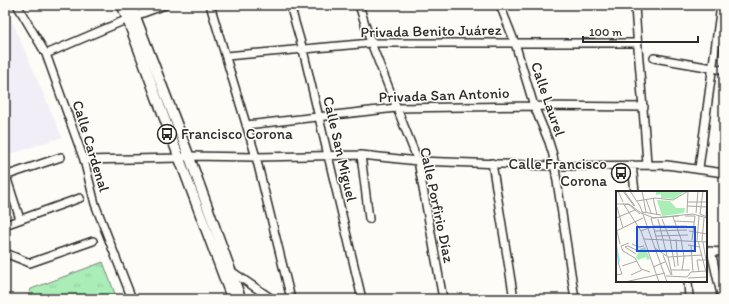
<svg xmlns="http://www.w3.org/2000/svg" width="729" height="304" viewBox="0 0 729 304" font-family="Itim,sans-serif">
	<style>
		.built { fill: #f2eef7 }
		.park { fill: url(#park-tufts); stroke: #6a8c71 }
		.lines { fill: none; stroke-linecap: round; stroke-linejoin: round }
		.minor-casing { stroke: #2b2b2b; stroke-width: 10 }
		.major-casing { stroke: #2b2b2b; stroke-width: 12 }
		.minor { stroke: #fdfcf7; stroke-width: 7 }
		.major { stroke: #fdfcf7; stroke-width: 9 }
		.labels { text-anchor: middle; stroke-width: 3; stroke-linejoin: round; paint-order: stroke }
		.street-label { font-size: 15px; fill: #2b2b2b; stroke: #fdfcf7 }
		.poi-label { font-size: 15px; fill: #2b2b2b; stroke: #fdfcf7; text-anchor: start }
		.inset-river { fill: none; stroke: #8cdbea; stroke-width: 2 }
		.inset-road { fill: none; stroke: #a9a8a5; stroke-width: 1 }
		.view { fill: #1d4ed8; fill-opacity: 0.15; stroke: #1d4ed8; stroke-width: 2 }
		.inset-edge { fill: none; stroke: #2b2b2b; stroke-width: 2 }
	</style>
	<defs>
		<pattern id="park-tufts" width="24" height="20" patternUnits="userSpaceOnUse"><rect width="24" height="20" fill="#aaedb7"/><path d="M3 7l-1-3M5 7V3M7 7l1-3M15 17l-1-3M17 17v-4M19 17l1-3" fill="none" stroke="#92cb9e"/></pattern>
	</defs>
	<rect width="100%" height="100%" fill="#fdfcf7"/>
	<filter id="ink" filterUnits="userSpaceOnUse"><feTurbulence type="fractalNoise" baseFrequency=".025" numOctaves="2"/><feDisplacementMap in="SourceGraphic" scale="8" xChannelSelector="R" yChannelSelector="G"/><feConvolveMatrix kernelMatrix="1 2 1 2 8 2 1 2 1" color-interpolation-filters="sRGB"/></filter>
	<g filter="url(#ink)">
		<path class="built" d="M 5,5 L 62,137 L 5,156 Z"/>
		<path class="park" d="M 103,262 L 117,299 L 27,299 L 31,289 Z"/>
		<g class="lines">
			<defs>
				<path id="minor" d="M 17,5 L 46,54 L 84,160 L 95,204 L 132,299
					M 210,5 L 256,157 L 291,299
					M 290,5 L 303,50 L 362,299
					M 359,5 L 371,43 L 418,161 L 443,299
					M 500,5 L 515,43 L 534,106 L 549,142 L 553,155 L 575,299
					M 635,5 C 638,58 644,111 647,165
					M 46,54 L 135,16 L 165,5
					M 226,56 L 371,43 L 637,43
					M 654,58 L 724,70
					M 246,125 L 396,108 L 534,106 L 644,107
					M 361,155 L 369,219
					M 84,160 L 179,158 L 189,156 L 256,157 L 361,155 L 418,161 L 554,166 L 667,165 L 724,173
					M 492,163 L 514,299
					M 632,165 L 635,192
					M 699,168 L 721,5
					M 5,176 L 61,157
					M 6,176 L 20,219
					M 5,225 L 80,198
					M 706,251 L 724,252
					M 711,251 L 722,299
					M 5,253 L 30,263 L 93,241
					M 229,271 L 231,271 L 272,299
					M 688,281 L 689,299"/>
				<path id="major" d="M 122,5 L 232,299
					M 131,5 L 189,156 L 241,299"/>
			</defs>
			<use href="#minor" class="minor-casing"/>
			<use href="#major" class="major-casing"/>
			<use href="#minor" class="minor"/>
			<use href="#major" class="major"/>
		</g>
	</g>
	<defs>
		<symbol id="bus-ring" viewBox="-11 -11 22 22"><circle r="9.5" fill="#fdfcf7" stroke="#2b2b2b" stroke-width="1.5"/><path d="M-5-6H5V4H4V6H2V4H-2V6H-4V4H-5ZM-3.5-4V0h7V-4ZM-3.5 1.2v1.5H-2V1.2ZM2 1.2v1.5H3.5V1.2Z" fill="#2b2b2b"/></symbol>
	</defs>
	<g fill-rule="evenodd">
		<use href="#bus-ring" x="156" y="123" width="22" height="22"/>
		<use href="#bus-ring" x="610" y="162" width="22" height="22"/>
	</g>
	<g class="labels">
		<g class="street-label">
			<text transform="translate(431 31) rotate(-1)" y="5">Privada Benito Juárez</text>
			<text transform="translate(444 95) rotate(-2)" y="5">Privada San Antonio</text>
			<text transform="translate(548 99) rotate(71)" y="5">Calle Laurel</text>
			<text transform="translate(91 146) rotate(73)" y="5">Calle Cardenal</text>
			<text transform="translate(340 149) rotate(77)" y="5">Calle San Miguel</text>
			<text transform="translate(437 205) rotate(78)" y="5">Calle Porfirio Díaz</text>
		</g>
		<g class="poi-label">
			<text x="181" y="139">Francisco Corona</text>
			<text x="607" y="169" text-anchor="end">Calle Francisco<tspan x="607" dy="17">Corona</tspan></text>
		</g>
	</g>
	<g transform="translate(616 191)">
		<rect width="91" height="91" fill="#fdfcf7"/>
		<path d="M 40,0 L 69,0 L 58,8 L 45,7 L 45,3 L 40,4 ZM 41,9 L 54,10 L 60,17 L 69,17 L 68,22 L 46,25 Z" fill="#aaedb7"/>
		<path d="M 29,56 L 34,68 L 31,69 L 30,66 L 22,69 L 20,66 L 24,58 Z" fill="#aaedb7"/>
		<path class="inset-river" d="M 0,54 L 3,71"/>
		<path class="inset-road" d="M 2,0 L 7,11M 7,0 L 18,15M 8,0 L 19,15M 14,0 L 24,15 L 51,91M 26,0 L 30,21M 87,0 L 84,23 L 91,26M 37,7 L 41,24M 30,8 L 35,22M 21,10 L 39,7 L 57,9 L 72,0M 71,11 L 91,11M 7,12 L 25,40 L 43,91M 0,13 L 13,13 L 25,22 L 38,27 L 77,23 L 91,27M 9,14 L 12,13 L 24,23M 71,15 L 91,16M 1,16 L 7,37M 26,21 L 45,24M 71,22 L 72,0M 80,22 L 82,0M 69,25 L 79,25 L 76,49M 90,25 L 91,5M 57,26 L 65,48 L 68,66 L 66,79M 0,27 L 19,19M 42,28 L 51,65M 46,28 L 54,48 L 59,76M 58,30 L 78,31M 0,36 L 4,53M 0,40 L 27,27M 25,40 L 38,35 L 71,35M 39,40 L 71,39M 73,40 L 91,43M 40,45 L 72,44M 28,48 L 91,51M 60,48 L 62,75M 81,50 L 83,25M 82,50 L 91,85M 86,50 L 88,27M 87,51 L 90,69M 13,52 L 5,55 L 7,60 L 19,67 L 25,78 L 34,81M 16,53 L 23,56 L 28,55M 72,54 L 84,56M 75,55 L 77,81M 39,57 L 52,66 L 86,64M 44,61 L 35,27 L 63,25M 20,63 L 9,56 L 12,55 L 22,60M 47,64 L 55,84M 52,66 L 56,84M 6,75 L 21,70M 37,76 L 49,71M 55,79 L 74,79M 83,81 L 81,69 L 91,69M 0,84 L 6,83 L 2,71M 15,84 L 26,79M 50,85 L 71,86M 71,86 L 75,81 L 90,80M 72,87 L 91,86M 9,91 L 49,82M 58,91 L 72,91"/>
		<path class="view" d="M 21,36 L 79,36 L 79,60 L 21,60 Z"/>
		<rect width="91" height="91" class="inset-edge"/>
	</g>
	<rect width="729" height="304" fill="none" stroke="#fdfcf7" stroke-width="20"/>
	<rect x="10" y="10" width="709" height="284" fill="none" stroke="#2b2b2b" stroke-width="1.5" filter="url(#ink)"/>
	<path d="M583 36v6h115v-6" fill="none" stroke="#2b2b2b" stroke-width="2"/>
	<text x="589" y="36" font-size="12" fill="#2b2b2b" stroke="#fdfcf7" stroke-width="3" paint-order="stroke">100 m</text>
</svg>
